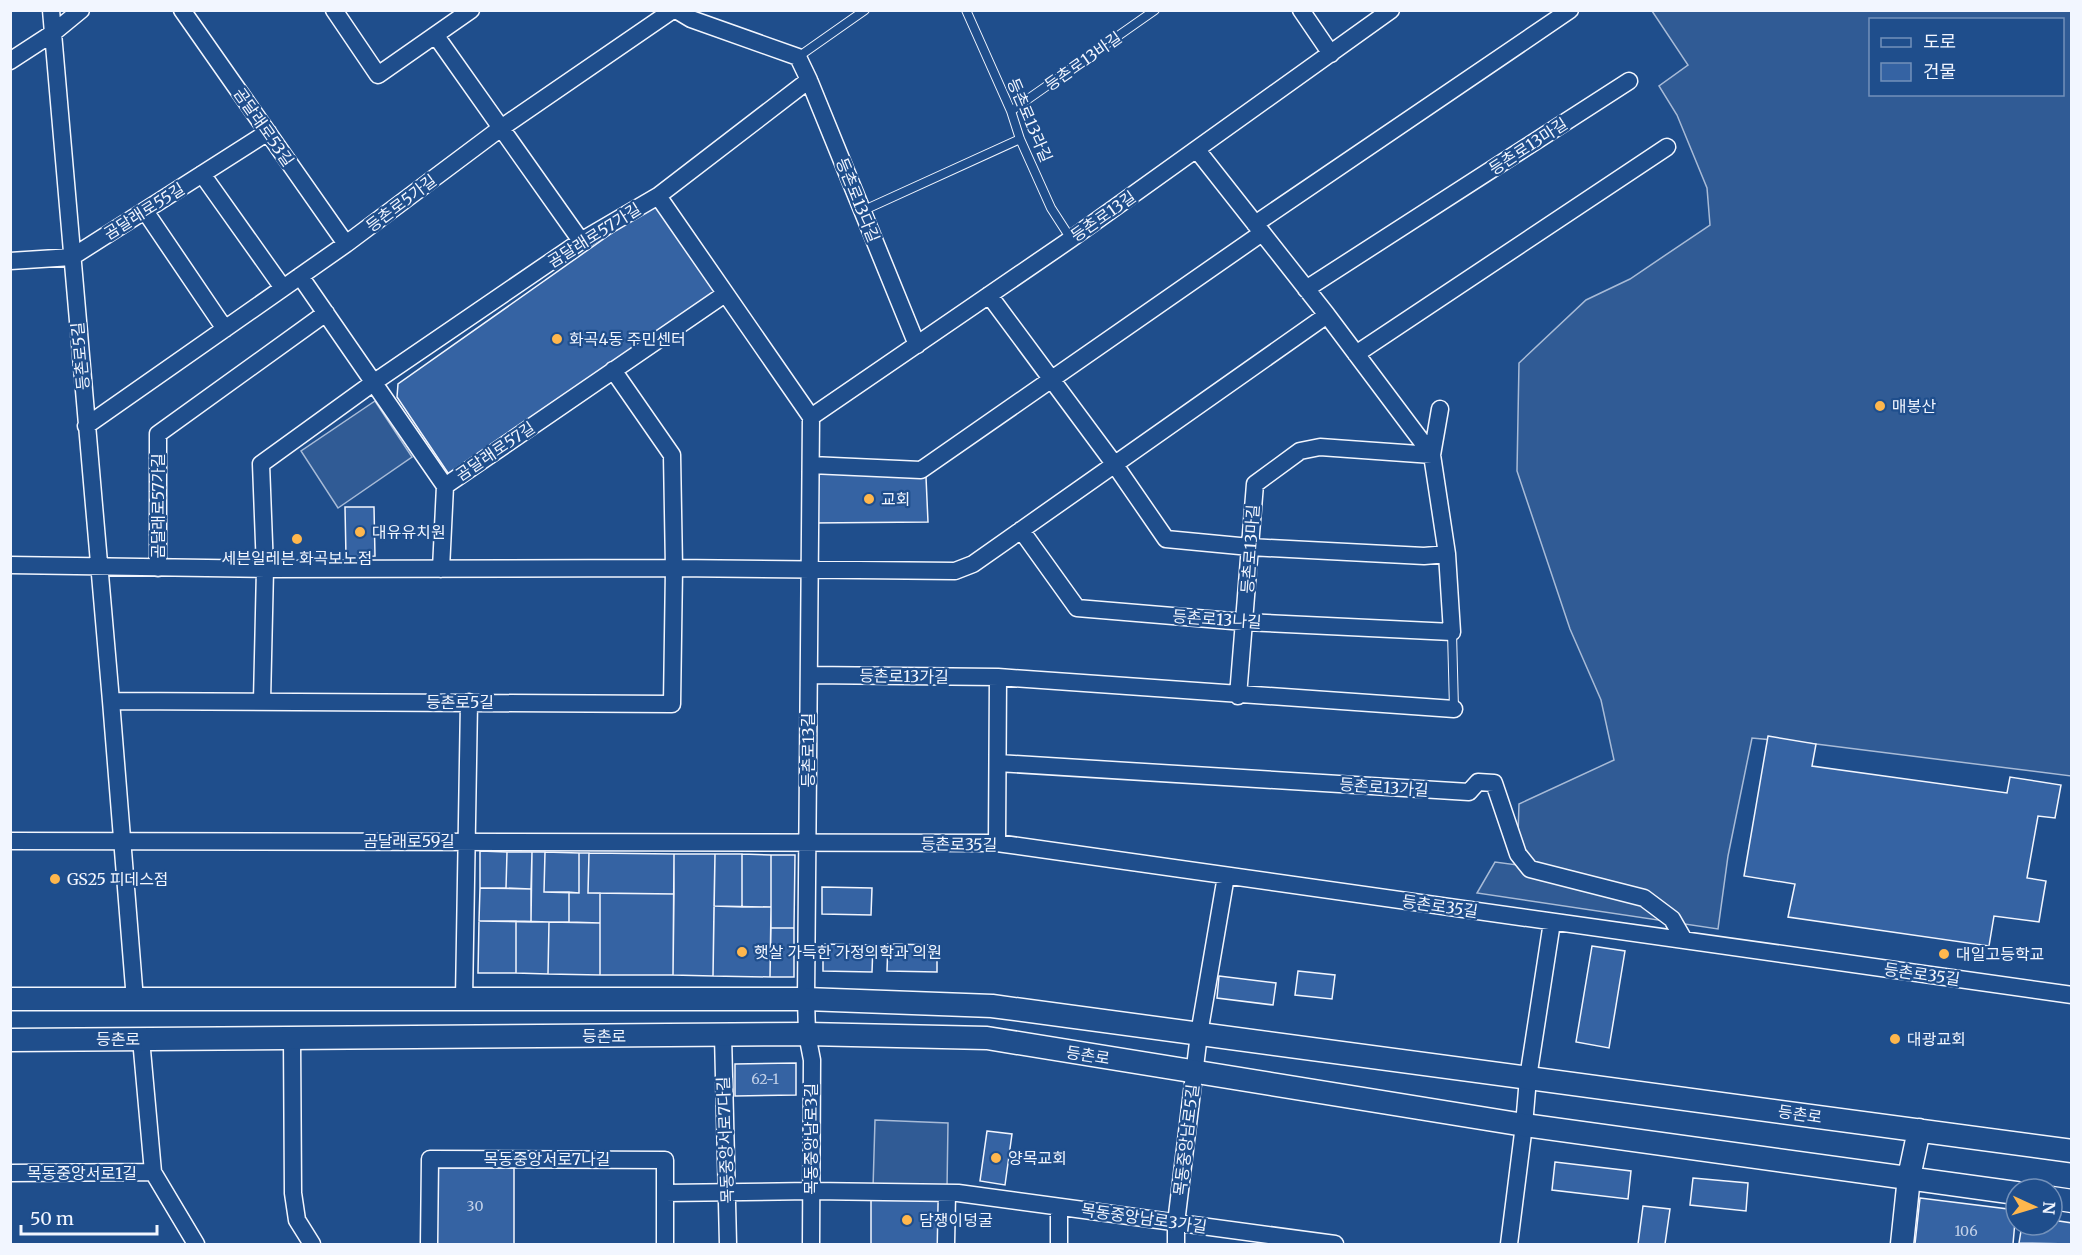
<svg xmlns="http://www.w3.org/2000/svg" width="2082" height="1255" viewBox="0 0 2082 1255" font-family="Merriweather,'Noto Sans KR',serif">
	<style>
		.built { fill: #305b95; stroke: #a8bbd7; stroke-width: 1.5; fill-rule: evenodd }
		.building { fill: #3563a3; stroke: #f2f6ff; stroke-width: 1.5 }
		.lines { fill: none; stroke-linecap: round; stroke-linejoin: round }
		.lane-casing { stroke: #f2f6ff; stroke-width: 10 }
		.street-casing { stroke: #f2f6ff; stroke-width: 19 }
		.secondary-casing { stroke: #f2f6ff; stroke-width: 25 }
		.lane { stroke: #1f4e8c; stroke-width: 8 }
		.street { stroke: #1f4e8c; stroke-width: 16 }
		.secondary { stroke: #1f4e8c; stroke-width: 22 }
		.poi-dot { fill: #ffb74d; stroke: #1f4e8c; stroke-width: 2 }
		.labels { text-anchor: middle; stroke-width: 4.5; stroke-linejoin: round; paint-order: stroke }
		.number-label { font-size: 14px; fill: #c3d1e8 }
		.street-label { font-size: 16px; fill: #f2f6ff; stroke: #1f4e8c }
		.poi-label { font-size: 16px; fill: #f2f6ff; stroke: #1f4e8c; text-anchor: start }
	</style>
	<rect width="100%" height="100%" fill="#1f4e8c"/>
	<path class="built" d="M 1652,11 L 2071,11 L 2071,776 L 1816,744 L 1752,738 L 1728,856 L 1718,929 L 1477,893 L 1495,862 L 1517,865 L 1519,804 L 1614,760 L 1601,700 L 1570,629 L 1517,471 L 1519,363 L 1586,300 L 1630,279 L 1710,225 L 1707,188 L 1677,115 L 1659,86 L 1688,65 ZM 1870,20 L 2062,20 L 2062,94 L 1870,94 Z
		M 375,401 L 412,457 L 338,508 L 301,451 Z
		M 875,1120 L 948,1123 L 947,1189 L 873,1188 Z"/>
	<path class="building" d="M 656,202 L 718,293 L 450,476 L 397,397 L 398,384 Z
		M 812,466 L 923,472 L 926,477 L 928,522 L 812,523 Z
		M 345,507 L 374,507 L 375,556 L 346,557 Z
		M 1768,736 L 1816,744 L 1812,766 L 2007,793 L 2010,777 L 2061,785 L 2055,818 L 2038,816 L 2027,878 L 2046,881 L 2039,922 L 1994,916 L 1989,946 L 1788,917 L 1795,884 L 1744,876 Z
		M 480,851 L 507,852 L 506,888 L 480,888 Z
		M 507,852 L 532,852 L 531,889 L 506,888 Z
		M 532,852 L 545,852 L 544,892 L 569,892 L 569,922 L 531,922 Z
		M 545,852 L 579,853 L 579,893 L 544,892 Z
		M 579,853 L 589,853 L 588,893 L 600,893 L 600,923 L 569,922 L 569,892 L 579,893 Z
		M 589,853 L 674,854 L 674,894 L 588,893 Z
		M 674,854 L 715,854 L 713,976 L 673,975 Z
		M 715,854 L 742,854 L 742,907 L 714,906 Z
		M 742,854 L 771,855 L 771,907 L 742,907 Z
		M 771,855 L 795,855 L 794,928 L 771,928 Z
		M 822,887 L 872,888 L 871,915 L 822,914 Z
		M 480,888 L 531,889 L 531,922 L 479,921 Z
		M 600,893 L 674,894 L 673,975 L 600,975 Z
		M 714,906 L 771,907 L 770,977 L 713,976 Z
		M 479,921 L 516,921 L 516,973 L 478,973 Z
		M 516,921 L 549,922 L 548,974 L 516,973 Z
		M 549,922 L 600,923 L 600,975 L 548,974 Z
		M 771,928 L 794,928 L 794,977 L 770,977 Z
		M 823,944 L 873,945 L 872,972 L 823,971 Z
		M 888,944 L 937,945 L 937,972 L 887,971 Z
		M 1592,946 L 1625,951 L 1609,1048 L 1576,1042 Z
		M 1298,971 L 1335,975 L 1332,999 L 1295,995 Z
		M 1219,976 L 1276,983 L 1273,1005 L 1217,998 Z
		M 796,1063 L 796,1095 L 735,1096 L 735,1064 Z
		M 987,1131 L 1012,1134 L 1005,1185 L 980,1181 Z
		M 1555,1162 L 1631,1171 L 1628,1199 L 1552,1190 Z
		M 437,1168 L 514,1168 L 514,1244 L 436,1244 Z
		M 1693,1178 L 1748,1183 L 1746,1211 L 1690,1205 Z
		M 871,1195 L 944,1196 L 943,1244 L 871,1244 Z
		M 1920,1198 L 2016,1210 L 2013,1244 L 1915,1244 Z
		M 1643,1206 L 1670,1209 L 1665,1244 L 1638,1244 Z
		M 2052,1220 L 2072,1223 L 2072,1244 L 2019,1243 L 2022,1225 L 2052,1225 Z"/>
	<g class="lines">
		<defs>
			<path id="lane" d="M 966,10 L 1011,111 L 1020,139 L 1051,208 L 1071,239
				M 798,57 L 865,10
				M 1011,111 L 1155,10
				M 862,211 L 1020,139
				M 1452,632 L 1454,709"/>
			<path id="street" d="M 51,10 L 111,701 L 135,1000
				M 182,10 L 346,244
				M 334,10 L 378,75 L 471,10
				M 676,10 L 691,19 L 798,57 L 809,80 L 917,345
				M 1301,10 L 1331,54
				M 436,36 L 581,241
				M 10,61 L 53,33 L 81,10
				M 202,174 L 283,288
				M 658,196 L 811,417
				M 145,211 L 225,329
				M 1255,224 L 1570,10
				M 10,261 L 72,257 L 268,132
				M 300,276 L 445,486
				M 1306,289 L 1629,81
				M 989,295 L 1115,465 L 1166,539 L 1250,547 L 1424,556 L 1447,554
				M 1356,354 L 1667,147
				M 86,426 L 346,244 L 501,128 L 673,10
				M 811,465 L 921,470 L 1262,233
				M 1021,530 L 1077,608 L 1244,622 L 1452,632 L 1447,554 L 1432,455 L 1327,315 L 1197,150
				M 10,565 L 265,569 L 674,568 L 955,571 L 973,564 L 1327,315
				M 158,568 L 158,434 L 326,313
				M 441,569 L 445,486 L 725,294
				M 809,675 L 998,677 L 1454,709
				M 1238,696 L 1255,484 L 1300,451 L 1320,447 L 1432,455 L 1440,409
				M 111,701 L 672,704 L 674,568 L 672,455 L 613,370
				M 262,701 L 265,569 L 261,464 L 373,383 L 581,241 L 658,196 L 809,80
				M 998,763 L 1469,792 L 1478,782 L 1494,783 L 1518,854 L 1530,869 L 1644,898 L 1672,919 L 1684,940
				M 10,841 L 997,843 L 2072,995
				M 997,843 L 998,677
				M 464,999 L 469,702
				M 723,1035 L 728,1244
				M 292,1038 L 293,1193 L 297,1220 L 312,1244
				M 141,1039 L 153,1172 L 196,1244
				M 10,1173 L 153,1172
				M 665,1193 L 811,1191 L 958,1193 L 1335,1244
				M 1059,1207 L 1059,1244
				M 429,1244 L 430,1159 L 665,1160 L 665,1244
				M 811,1244 L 812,1060 L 807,1034 L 806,999 L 811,417 L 1071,239 L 1391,10
				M 946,1244 L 947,1193
				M 1176,1244 L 1176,1223 L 1199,1034 L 1226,876
				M 1509,1244 L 1524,1125 L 1528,1078 L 1552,922"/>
			<path id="secondary" d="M 10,999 L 806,999 L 992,1006 L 2072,1151
				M 10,1040 L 807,1034 L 987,1038 L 1524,1125 L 2016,1193
				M 2052,1198 L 2072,1201
				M 1902,1244 L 1909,1177 L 1919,1130"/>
		</defs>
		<use href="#lane" class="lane-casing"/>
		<use href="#street" class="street-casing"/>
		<use href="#secondary" class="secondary-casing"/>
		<use href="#lane" class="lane"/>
		<use href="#street" class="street"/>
		<use href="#secondary" class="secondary"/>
	</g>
	<g class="poi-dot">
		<circle cx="557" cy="339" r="6"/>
		<circle cx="1880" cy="406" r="6"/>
		<circle cx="869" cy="499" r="6"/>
		<circle cx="360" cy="532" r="6"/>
		<circle cx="297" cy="539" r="6"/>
		<circle cx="55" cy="879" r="6"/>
		<circle cx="742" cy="952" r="6"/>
		<circle cx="1944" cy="954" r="6"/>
		<circle cx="1895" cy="1039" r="6"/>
		<circle cx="996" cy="1158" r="6"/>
		<circle cx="907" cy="1220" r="6"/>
	</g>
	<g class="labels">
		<g class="number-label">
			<text x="765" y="1084">62-1</text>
			<text x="475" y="1211">30</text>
			<text x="1966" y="1236">106</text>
		</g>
		<g class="street-label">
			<text transform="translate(1083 61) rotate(-35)" y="6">등촌로13바길</text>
			<text transform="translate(1030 120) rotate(67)" y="6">등촌로13라길</text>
			<text transform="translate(264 127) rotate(55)" y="6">곰달래로53길</text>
			<text transform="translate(1528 146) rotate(-33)" y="6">등촌로13마길</text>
			<text transform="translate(858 200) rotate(68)" y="6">등촌로13다길</text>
			<text transform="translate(401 203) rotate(-37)" y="6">등촌로5가길</text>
			<text transform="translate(144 211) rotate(-32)" y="6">곰달래로55길</text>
			<text transform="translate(1103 216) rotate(-35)" y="6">등촌로13길</text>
			<text transform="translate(594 235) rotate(-32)" y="6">곰달래로57가길</text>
			<text transform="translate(80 356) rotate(-95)" y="6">등촌로5길</text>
			<text transform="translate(495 451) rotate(-34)" y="6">곰달래로57길</text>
			<text transform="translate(158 506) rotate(-90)" y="6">곰달래로57가길</text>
			<text transform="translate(1250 549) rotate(-86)" y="6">등촌로13마길</text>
			<text transform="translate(1217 619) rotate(4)" y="6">등촌로13나길</text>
			<text transform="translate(904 676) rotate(1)" y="6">등촌로13가길</text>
			<text x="460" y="708">등촌로5길</text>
			<text transform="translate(808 750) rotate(-90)" y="6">등촌로13길</text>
			<text transform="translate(1384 787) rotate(4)" y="6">등촌로13가길</text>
			<text x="409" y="847">곰달래로59길</text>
			<text transform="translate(959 844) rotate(1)" y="6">등촌로35길</text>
			<text transform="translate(1440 906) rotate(8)" y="6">등촌로35길</text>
			<text transform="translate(1922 974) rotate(8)" y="6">등촌로35길</text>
			<text x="604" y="1042">등촌로</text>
			<text x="118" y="1045">등촌로</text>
			<text transform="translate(1088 1055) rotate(9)" y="6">등촌로</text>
			<text transform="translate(1800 1114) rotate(8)" y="6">등촌로</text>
			<text transform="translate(811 1139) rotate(-90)" y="6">목동중앙남로3길</text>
			<text transform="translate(725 1140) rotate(-92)" y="6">목동중앙서로7다길</text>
			<text transform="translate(1186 1140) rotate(-83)" y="6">목동중앙남로5길</text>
			<text x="547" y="1165">목동중앙서로7나길</text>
			<text x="82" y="1179">목동중앙서로1길</text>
			<text transform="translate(1144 1218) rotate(8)" y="6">목동중앙남로3가길</text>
		</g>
		<g class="poi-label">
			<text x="569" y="345">화곡4동 주민센터</text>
			<text x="1892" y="412">매봉산</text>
			<text x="881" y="505">교회</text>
			<text x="372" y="538">대유유치원</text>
			<text x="297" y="564" text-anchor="middle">세븐일레븐 화곡보노점</text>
			<text x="67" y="885">GS25 피데스점</text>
			<text x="754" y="958">햇살 가득한 가정의학과 의원</text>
			<text x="1956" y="960">대일고등학교</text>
			<text x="1907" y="1045">대광교회</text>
			<text x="1008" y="1164">양목교회</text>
			<text x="919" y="1226">담쟁이덩굴</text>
		</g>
	</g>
	<rect width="2082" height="1255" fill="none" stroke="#f2f6ff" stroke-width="24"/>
	<rect x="1869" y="18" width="195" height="78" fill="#1f4e8c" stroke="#7391ba" stroke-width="1.5"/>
	<rect x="1881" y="38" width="30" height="9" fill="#1f4e8c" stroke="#7391ba" stroke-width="1.5"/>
	<text x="1923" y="48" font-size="18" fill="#f2f6ff">도로</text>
	<rect x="1881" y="63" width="30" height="18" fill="#3563a3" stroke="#7391ba" stroke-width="1.5"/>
	<text x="1923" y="78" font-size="18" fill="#f2f6ff">건물</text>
	<g transform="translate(2034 1207) rotate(94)"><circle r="28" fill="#1f4e8c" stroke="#7391ba" stroke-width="1.5"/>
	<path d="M0-4.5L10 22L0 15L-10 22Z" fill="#ffb74d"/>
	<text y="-9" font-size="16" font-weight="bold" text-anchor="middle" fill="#f2f6ff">N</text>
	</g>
	<path d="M21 1225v9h136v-9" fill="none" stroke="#f2f6ff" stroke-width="3"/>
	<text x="30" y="1225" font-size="18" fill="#f2f6ff" stroke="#1f4e8c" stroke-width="4.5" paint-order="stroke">50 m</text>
</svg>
